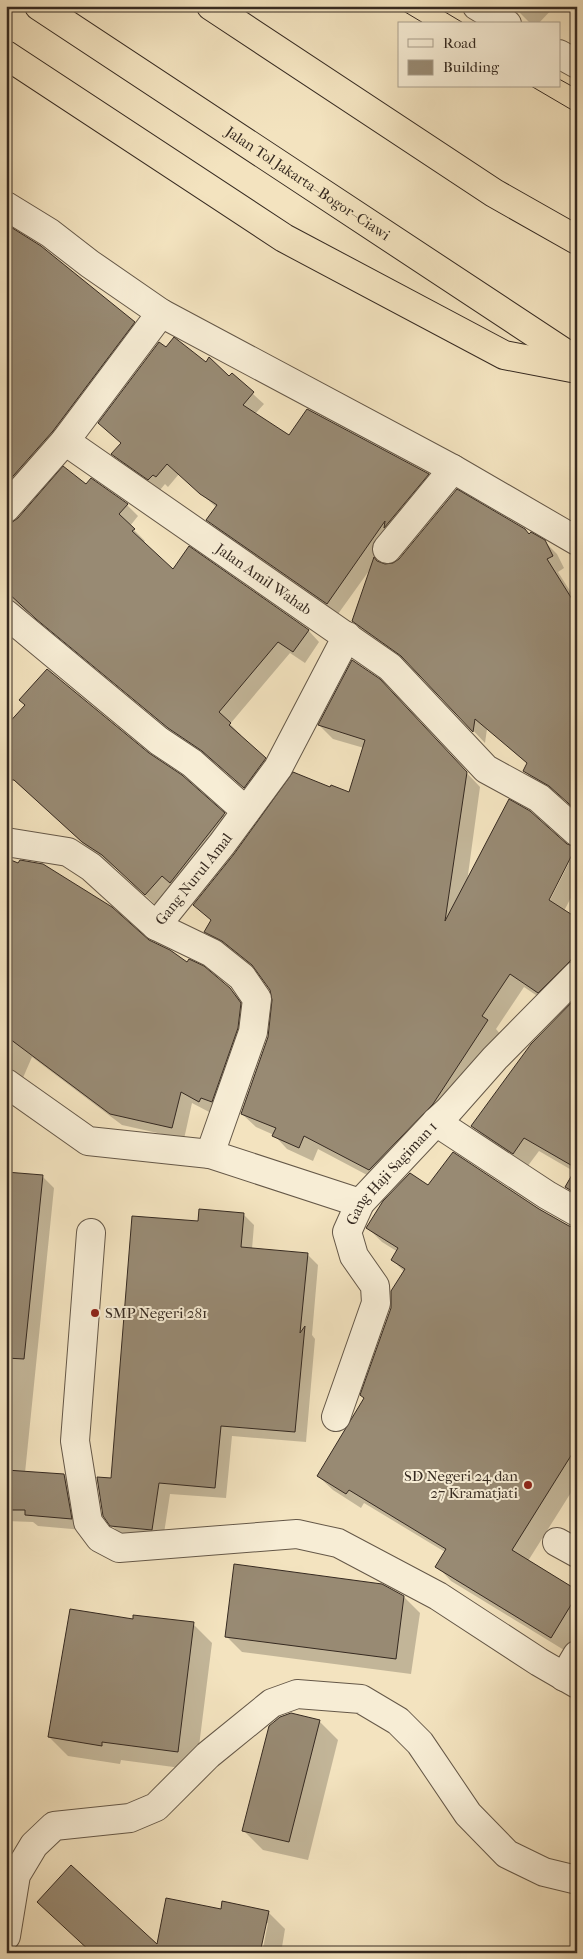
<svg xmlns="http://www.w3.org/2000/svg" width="583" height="1959" viewBox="0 0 583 1959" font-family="'IM FELL French Canon',serif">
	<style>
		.shadow { fill: #0003; fill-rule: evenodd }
		.building { fill: #988a73; stroke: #362a21 }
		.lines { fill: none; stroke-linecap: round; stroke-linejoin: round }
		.minor-casing { stroke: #655848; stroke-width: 30 }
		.highway-casing { stroke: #362a21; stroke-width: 30 }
		.minor { stroke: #f7edd5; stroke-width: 28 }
		.highway { stroke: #f3e3bf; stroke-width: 28 }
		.tram { stroke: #362a21; stroke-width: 1 }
		.poi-dot { fill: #8f2418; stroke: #f7edd5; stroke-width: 2 }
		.labels { text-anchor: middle; stroke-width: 4; stroke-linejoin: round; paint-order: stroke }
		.street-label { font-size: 15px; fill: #362a21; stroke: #f7edd5 }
		.poi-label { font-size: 15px; fill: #362a21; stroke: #f7edd5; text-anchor: start }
	</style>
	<rect width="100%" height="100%" fill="#f3e3bf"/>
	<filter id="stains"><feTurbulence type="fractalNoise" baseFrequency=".004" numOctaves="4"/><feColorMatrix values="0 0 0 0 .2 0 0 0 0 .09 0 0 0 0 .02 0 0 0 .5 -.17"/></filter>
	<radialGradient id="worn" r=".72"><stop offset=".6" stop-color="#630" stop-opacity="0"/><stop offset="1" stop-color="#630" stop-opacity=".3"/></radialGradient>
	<path class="shadow" d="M 513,6 L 555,6 L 538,24 L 531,24 Z
		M 6,226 L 134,323 L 146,334 L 6,509 Z
		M 166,349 L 206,364 L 229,378 L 232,375 L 264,404 L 255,414 L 290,436 L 428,475 L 439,486 L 393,536 L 376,561 L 385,566 L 529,535 L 544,541 L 557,554 L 564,568 L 558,572 L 577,602 L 577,811 L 563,798 L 537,784 L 525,771 L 528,764 L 487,729 L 485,743 L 413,667 L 366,633 L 353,621 L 371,568 L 338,614 L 219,531 L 208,520 L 217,508 L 179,474 L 168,487 L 165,484 L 160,490 L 124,465 L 113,454 L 122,444 Z
		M 86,486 L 127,505 L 138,516 L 130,526 L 145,541 L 143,543 L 173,571 L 308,630 L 319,642 L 305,663 L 290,653 L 230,724 L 241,735 L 240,737 L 276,771 L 256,799 L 215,763 L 181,740 L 32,614 L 22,610 L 6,608 L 6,524 L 11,524 Z
		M 393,694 L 480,787 L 467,882 L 566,845 L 577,850 L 577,886 L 564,911 L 577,920 L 577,982 L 552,1006 L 524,987 L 496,1029 L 501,1035 L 384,1184 L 318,1149 L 313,1161 L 287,1149 L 274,1135 L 256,1127 L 242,1114 L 269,1037 L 274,1001 L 271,990 L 257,971 L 237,954 L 220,945 L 206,932 L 212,921 L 195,904 L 331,789 L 350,793 L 364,748 L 333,739 L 319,725 ZM 573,850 L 575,851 L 547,906 L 545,904 Z
		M 148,754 L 182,776 L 238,828 L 159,908 L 117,869 L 97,856 L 6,773 Z
		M 6,859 L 230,989 L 242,1001 L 252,1016 L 211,1113 L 192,1103 L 184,1139 L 122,1125 L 32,1057 L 22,1080 L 6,1084 Z
		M 577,999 L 577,1197 L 567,1187 L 575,1172 L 539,1151 L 527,1167 L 487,1140 L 473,1126 Z
		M 6,1106 L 9,1109 L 6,1115 Z
		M 6,1173 L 43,1177 L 54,1188 L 25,1473 L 64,1475 L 76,1487 L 83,1530 L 38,1526 L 33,1522 L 6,1521 Z
		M 493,1181 L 569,1227 L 577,1229 L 577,1483 L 528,1561 L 577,1591 L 577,1658 L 451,1581 L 437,1566 L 445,1552 L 364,1503 L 361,1508 L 333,1490 L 318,1476 L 365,1399 L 404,1272 L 393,1260 L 398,1252 L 382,1242 L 368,1228 L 428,1187 Z
		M 243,1214 L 254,1225 L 252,1249 L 307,1254 L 318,1265 L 312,1335 L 315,1339 L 306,1442 L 232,1436 L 226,1498 L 170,1494 L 163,1540 L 123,1536 L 111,1525 L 113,1479 L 199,1222 Z
		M 404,1597 L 420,1613 L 411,1674 L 242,1652 L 226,1636 Z
		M 193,1624 L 212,1643 L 196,1770 L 121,1760 L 120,1764 L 68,1756 L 49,1737 Z
		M 319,1721 L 338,1740 L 308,1860 L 263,1850 L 244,1831 Z
		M 222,1911 L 268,1912 L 285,1929 L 281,1953 L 262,1953 L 268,1923 L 157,1946 Z"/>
	<path class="building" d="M 6,224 L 41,246 L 135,322 L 53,431 L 6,484 Z
		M 174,337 L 206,362 L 209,357 L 229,376 L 232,373 L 254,392 L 243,405 L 289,435 L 307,409 L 429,474 L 384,528 L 385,521 L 327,604 L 206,520 L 217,505 L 200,494 L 167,464 L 156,477 L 153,475 L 148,480 L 111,454 L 121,443 L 98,423 L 159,342 L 166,347 Z
		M 63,466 L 86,484 L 91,478 L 128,504 L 119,514 L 135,529 L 132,531 L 173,569 L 189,546 L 309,630 L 293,652 L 278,642 L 219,712 L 231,723 L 229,725 L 266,758 L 244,788 L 202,751 L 168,728 L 36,619 L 6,591 L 6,523 L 11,523 L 18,518 Z
		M 457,489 L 525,529 L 529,534 L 531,532 L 545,540 L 553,556 L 547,559 L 577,607 L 577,811 L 549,786 L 523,771 L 527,763 L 475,719 L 473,732 L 401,656 L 352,621 L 374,557 L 377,561 L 385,564 L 393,563 L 399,559 Z
		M 352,660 L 380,679 L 467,772 L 445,921 L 509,799 L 530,811 L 567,844 L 576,847 L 549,900 L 577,918 L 577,952 L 570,961 L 538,993 L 510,974 L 482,1016 L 488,1020 L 433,1104 L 369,1170 L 304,1136 L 299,1148 L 272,1136 L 276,1128 L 241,1114 L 268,1037 L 272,1000 L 270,990 L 252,965 L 222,941 L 204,932 L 211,920 L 193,905 L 234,854 L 293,772 L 330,787 L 331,785 L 349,792 L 365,740 L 318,725 Z
		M 47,669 L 149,753 L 182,775 L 225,813 L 170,883 L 162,876 L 145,895 L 102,855 L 82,842 L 14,780 L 6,780 L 6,726 L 25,705 L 19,700 Z
		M 6,858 L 18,863 L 20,860 L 43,864 L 112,907 L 149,940 L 170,950 L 187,962 L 189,959 L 204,966 L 230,988 L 241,1003 L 238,1028 L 212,1102 L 201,1098 L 199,1102 L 181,1092 L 172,1128 L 110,1114 L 6,1036 Z
		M 577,997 L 577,1194 L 565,1187 L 576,1168 L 524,1138 L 513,1154 L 471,1126 L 531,1044 Z
		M 453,1152 L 539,1209 L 569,1226 L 577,1228 L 577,1446 L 512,1550 L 577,1590 L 577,1595 L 551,1638 L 435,1567 L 446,1549 L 349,1490 L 346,1494 L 317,1476 L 364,1398 L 360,1395 L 391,1308 L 391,1291 L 405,1269 L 391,1260 L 398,1248 L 366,1228 L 383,1201 L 410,1173 L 428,1185 Z
		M 6,1172 L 43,1175 L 24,1359 L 6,1358 Z
		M 199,1209 L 244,1213 L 241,1247 L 308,1253 L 300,1333 L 305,1326 L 295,1432 L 221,1426 L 215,1488 L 159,1483 L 152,1530 L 110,1526 L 103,1516 L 97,1477 L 111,1478 L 132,1216 L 198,1221 Z
		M 6,1470 L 64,1474 L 72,1519 L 25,1515 L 25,1510 L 6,1510 Z
		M 234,1564 L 382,1584 L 404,1596 L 396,1659 L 225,1637 Z
		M 70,1609 L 133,1619 L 133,1615 L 194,1622 L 178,1752 L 102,1742 L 102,1746 L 48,1737 Z
		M 291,1713 L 320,1720 L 289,1842 L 242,1831 L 269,1726 L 280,1717 Z
		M 71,1865 L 157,1944 L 166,1898 L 221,1909 L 222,1901 L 269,1911 L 260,1953 L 92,1953 L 37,1902 Z"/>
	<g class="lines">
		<defs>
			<g id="minor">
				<path d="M 477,6 L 507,24"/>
				<path d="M 559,54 L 577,64"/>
				<path d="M 6,206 L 50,233 L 90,264 L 161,313 L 453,469 L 577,541"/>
				<path id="s1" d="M 65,441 L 390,667 L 486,769 L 539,798 L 577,832"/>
				<path d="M 6,508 L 65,441 L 161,313"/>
				<path d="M 387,549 L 453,469"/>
				<path d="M 6,614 L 159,741 L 192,763 L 246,811"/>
				<path d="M 6,842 L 68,852 L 91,867 L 156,926"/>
				<path d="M 6,1083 L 88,1141 L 210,1154 L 360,1203"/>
				<path d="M 436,1122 L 547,1195 L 577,1212"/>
				<path id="s2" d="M 210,1154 L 253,1032 L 257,999 L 242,977 L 212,953 L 156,926 L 222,844 L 278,768 L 347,636"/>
				<path d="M 91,1233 L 75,1441 L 88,1522 L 100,1538 L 119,1548 L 297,1534 L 338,1543 L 438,1596 L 539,1662 L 577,1684"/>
				<path id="s3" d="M 336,1417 L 376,1303 L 375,1286 L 354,1256 L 347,1232 L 360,1203 L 436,1122 L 449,1110 L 495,1058 L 577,975"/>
				<path d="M 557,1542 L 577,1553"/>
				<path d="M 564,1677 L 577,1655"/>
				<path d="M 6,1936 L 16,1875 L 34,1845 L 54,1826 L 130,1818 L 156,1807 L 208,1755 L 272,1703 L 297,1694 L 361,1699 L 398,1721 L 420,1743 L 468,1814 L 507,1854 L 544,1872 L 577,1880"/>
			</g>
			<g id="highway">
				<path id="s4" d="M 39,6 L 577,361"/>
				<path d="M 211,6 L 494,193 L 577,240"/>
				<path d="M 6,55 L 284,238 L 504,355 L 577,369"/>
			</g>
		</defs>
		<use href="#minor" class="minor-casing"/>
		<use href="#highway" class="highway-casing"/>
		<use href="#minor" class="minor"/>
		<use href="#highway" class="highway"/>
		<path class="tram" d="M 395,6 L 425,24
			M 435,6 L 465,24
			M 559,79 L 577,89
			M 531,86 L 577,113"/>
	</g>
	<g class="poi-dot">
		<circle cx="95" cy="1313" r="5"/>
		<circle cx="528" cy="1485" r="5"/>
	</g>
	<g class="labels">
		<g class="street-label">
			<text dy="5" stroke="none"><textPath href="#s4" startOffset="322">Jalan Tol Jakarta–Bogor–Ciawi</textPath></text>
			<text dy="5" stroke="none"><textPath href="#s1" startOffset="242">Jalan Amil Wahab</textPath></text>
			<text dy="5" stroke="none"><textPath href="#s2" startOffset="350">Gang Nurul Amal</textPath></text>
			<text dy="5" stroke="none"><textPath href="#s3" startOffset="274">Gang Haji Sagiman 1</textPath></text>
		</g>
		<g class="poi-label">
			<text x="105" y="1318">SMP Negeri 281</text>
			<text x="518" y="1481" text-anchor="end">SD Negeri 24 dan<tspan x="518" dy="17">27 Kramatjati</tspan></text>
		</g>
	</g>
	<rect width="583" height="1959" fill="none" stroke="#f3e3bf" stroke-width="25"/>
	<rect x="8" y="8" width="568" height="1944" fill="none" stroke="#362a21" stroke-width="2.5"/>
	<rect x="12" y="12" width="558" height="1934" fill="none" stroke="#362a21"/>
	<rect x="398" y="22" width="162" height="65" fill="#f7edd5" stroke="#aa9f8d"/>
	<rect x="408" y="39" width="25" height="8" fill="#f7edd5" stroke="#aa9f8d"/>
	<text x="443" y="48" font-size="15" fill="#362a21">Road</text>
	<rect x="408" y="60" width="25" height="15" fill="#988a73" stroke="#aa9f8d"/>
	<text x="443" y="72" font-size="15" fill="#362a21">Building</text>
	<rect width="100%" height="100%" filter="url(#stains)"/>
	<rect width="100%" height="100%" fill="url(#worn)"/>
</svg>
